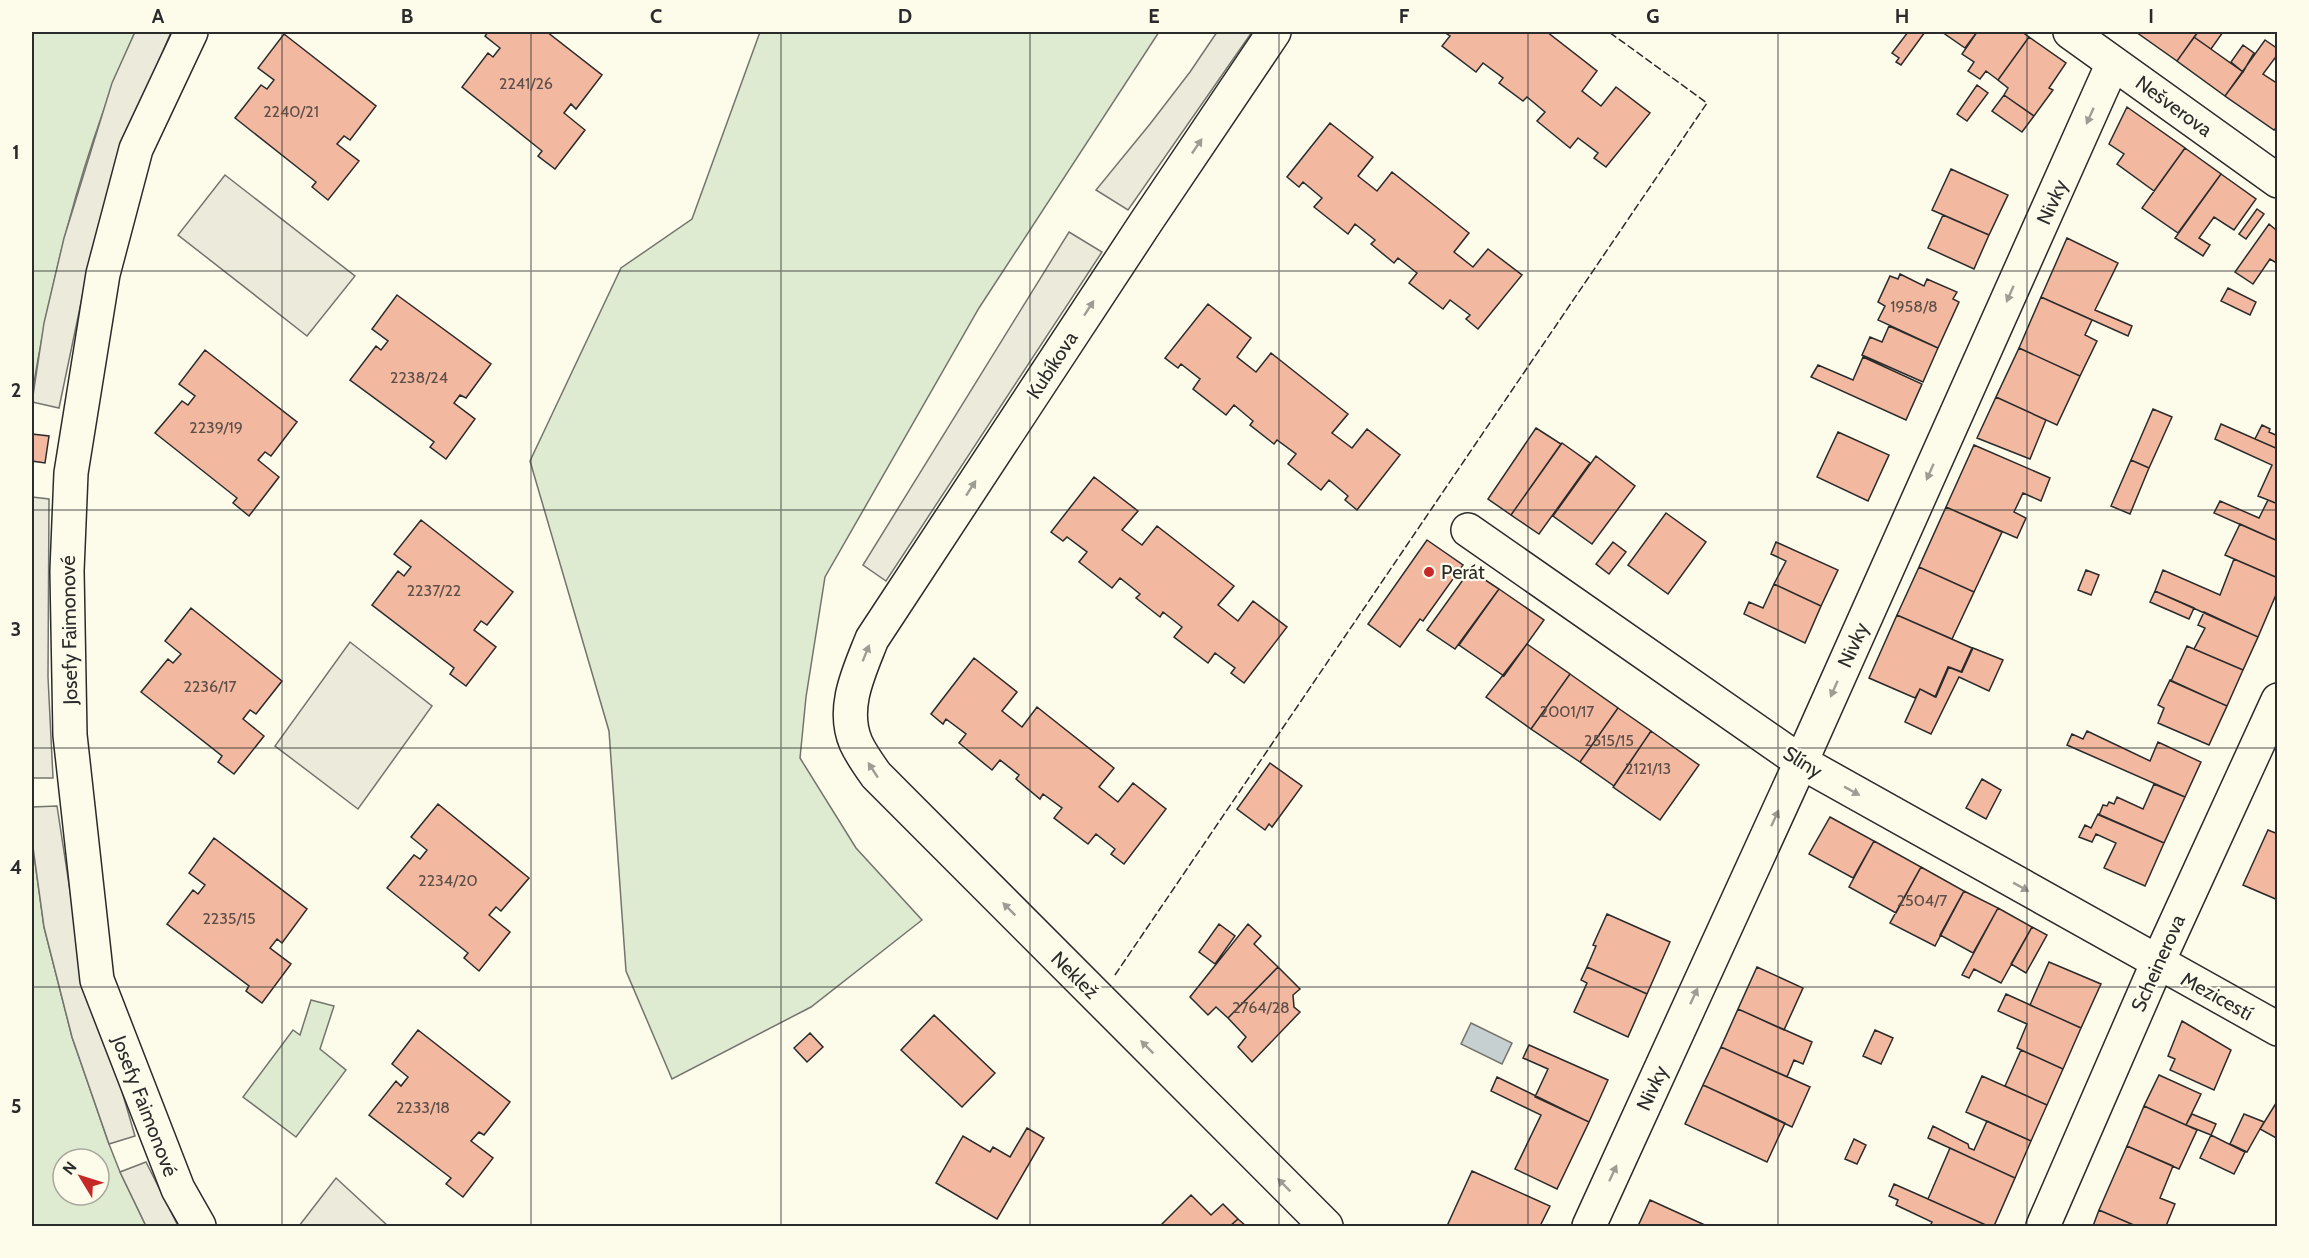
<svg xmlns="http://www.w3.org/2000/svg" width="2309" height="1258" viewBox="0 0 2309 1258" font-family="Cabin,sans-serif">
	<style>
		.green { fill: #deebd1; stroke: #74746e; stroke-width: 1.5; fill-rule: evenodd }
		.parking { fill: #eceadb; stroke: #74746e; stroke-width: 1.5 }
		.water { fill: #c7d0d0; stroke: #74746e; stroke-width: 1.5 }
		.building { fill: #f2b8a0; stroke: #2b2b2b; stroke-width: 1.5 }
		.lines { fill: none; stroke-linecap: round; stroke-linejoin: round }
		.minor-casing { stroke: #2b2b2b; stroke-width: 36 }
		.minor { stroke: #fdfbea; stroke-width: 33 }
		.fence { stroke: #2b2b2b; stroke-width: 1.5; stroke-dasharray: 8 3; stroke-linecap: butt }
		.oneway { fill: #9e9d94 }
		.grid { fill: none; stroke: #2b2b2b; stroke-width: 1.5; stroke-opacity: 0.55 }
		.poi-dot { fill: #c62828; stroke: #fdfbea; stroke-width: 2 }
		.labels { text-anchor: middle; stroke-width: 4.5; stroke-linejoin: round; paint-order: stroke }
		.number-label { font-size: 16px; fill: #5d4e48 }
		.street-label { font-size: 20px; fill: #2b2b2b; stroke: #fdfbea }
		.poi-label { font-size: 20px; fill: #2b2b2b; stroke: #fdfbea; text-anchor: start }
		.neatline { fill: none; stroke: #2b2b2b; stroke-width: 2 }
		.grid-label { font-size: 20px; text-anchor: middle; font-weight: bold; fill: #2b2b2b }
	</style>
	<rect width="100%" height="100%" fill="#fdfbea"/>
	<path class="green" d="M 32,32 L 135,32 C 85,145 52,272 32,394 Z
		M 760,32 L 1159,32 L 979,308 L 825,577 L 806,697 L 800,758 L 856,848 L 922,920 L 811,1007 L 672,1079 L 626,971 L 609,731 L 530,461 L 621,268 L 692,219 Z
		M 32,840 L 44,927 L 72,1037 L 109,1144 L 120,1172 L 146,1226 L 32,1226 ZM 63,1159 L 99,1159 L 99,1195 L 63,1195 Z
		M 311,1000 L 334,1006 L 320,1049 L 346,1070 L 296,1137 L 243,1097 L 293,1030 L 300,1035 Z"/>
	<path class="parking" d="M 135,32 L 171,32 L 124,144 L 92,250 L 59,408 L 32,402 L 44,323 L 64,238 L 112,83 Z
		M 1217,32 L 1252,32 L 1128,210 L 1096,190 L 1150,124 L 1190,72 Z
		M 225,175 L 355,276 L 307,336 L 178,235 Z
		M 1069,232 L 1102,252 L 886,581 L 863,565 Z
		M 32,497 L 49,499 L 48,677 L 53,778 L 32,778 Z
		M 350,642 L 432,706 L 358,809 L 275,746 Z
		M 57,806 L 74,917 L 91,985 L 135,1136 L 109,1144 L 72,1037 L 44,927 L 32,840 L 32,807 Z
		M 146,1162 L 178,1226 L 146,1226 L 120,1172 Z
		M 336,1178 L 388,1226 L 299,1226 Z"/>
	<path class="water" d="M 1471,1023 L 1512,1043 L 1502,1064 L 1461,1044 Z"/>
	<path class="building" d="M 488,32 L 547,32 L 602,75 L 576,109 L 571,104 L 564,113 L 585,130 L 555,169 L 538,156 L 542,151 L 462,87 L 488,53 L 493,57 L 500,48 L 485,36 Z
		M 1444,32 L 1547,32 L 1597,71 L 1582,91 L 1601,106 L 1616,87 L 1650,113 L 1606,167 L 1594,158 L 1598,153 L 1578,138 L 1570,148 L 1537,121 L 1545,112 L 1527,97 L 1523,101 L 1499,83 L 1503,78 L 1483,63 L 1476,72 L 1442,46 L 1450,36 Z
		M 1908,32 L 1925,32 L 1901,65 L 1896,62 L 1899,58 L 1892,53 Z
		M 1942,32 L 1977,32 L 1965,48 Z
		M 1977,32 L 2022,32 L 2029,37 L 1998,80 L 1986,71 L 1980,79 L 1968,71 L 1974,62 L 1962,54 Z
		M 2136,32 L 2198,32 L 2177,61 Z
		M 2198,32 L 2223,32 L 2211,49 L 2194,37 Z
		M 284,34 L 376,106 L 350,140 L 344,136 L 337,144 L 359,161 L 328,200 L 312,187 L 316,182 L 235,118 L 261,85 L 267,89 L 274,80 L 258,68 Z
		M 2029,37 L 2066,63 L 2049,88 L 2053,90 L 2034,116 L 2004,95 L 2008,88 L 1998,80 Z
		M 2194,37 L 2243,72 L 2225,96 L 2177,61 Z
		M 2265,40 L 2278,49 L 2278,54 L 2263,74 L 2278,84 L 2278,126 L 2274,130 L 2225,96 Z
		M 2243,45 L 2254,53 L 2243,72 L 2231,62 Z
		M 1977,85 L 1988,93 L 1967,121 L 1957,114 Z
		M 2004,95 L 2034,116 L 2022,132 L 1992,111 Z
		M 2127,107 L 2185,148 L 2154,191 L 2117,164 L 2124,154 L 2109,144 Z
		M 1330,123 L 1373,157 L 1358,176 L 1377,191 L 1392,172 L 1469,233 L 1454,252 L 1473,267 L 1488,249 L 1522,275 L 1478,329 L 1466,319 L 1470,315 L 1450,300 L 1443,309 L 1409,283 L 1417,273 L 1398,258 L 1394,263 L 1371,244 L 1375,240 L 1355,224 L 1348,234 L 1314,207 L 1322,198 L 1303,182 L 1299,187 L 1287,177 Z
		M 2185,148 L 2221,174 L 2178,233 L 2142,208 Z
		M 1951,169 L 2008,195 L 1989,235 L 1932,210 Z
		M 2221,174 L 2256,199 L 2234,230 L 2214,217 L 2199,238 L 2210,245 L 2203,256 L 2175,238 Z
		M 2257,209 L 2264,214 L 2246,239 L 2239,234 Z
		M 1943,215 L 1989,235 L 1974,269 L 1928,248 Z
		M 2269,224 L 2275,229 L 2278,226 L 2278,264 L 2270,259 L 2253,284 L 2235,272 Z
		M 2067,238 L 2118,263 L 2095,310 L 2132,326 L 2128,336 L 2041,297 Z
		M 1900,274 L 1924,286 L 1927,279 L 1957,292 L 1953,299 L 1959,302 L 1938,348 L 1878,320 L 1885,306 L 1878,302 L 1890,276 L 1898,279 Z
		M 2228,288 L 2256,302 L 2250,315 L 2221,301 Z
		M 397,295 L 491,364 L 466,398 L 460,395 L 454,403 L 475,419 L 446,459 L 430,447 L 434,442 L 350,380 L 376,346 L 381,350 L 388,341 L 372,329 Z
		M 2041,297 L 2092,320 L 2085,335 L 2097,341 L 2080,376 L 2019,348 Z
		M 1208,304 L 1251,338 L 1237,357 L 1256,372 L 1271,353 L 1348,414 L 1332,433 L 1352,448 L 1367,429 L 1400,455 L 1357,510 L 1345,500 L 1348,496 L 1329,480 L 1321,490 L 1288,464 L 1296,454 L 1277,440 L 1274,444 L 1250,425 L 1253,421 L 1234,405 L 1226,415 L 1193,389 L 1200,379 L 1181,364 L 1178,368 L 1165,358 Z
		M 1889,326 L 1938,348 L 1923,382 L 1862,355 L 1870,337 L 1882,342 Z
		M 2019,348 L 2080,376 L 2057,425 L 1996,397 Z
		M 205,350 L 297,422 L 271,456 L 265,452 L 258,460 L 279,477 L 249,516 L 233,503 L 237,498 L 155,433 L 182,401 L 188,405 L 195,396 L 179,384 Z
		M 1863,357 L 1922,384 L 1906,420 L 1811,377 L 1818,365 L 1853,380 Z
		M 1996,397 L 2046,420 L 2030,459 L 1977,438 Z
		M 2153,409 L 2172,417 L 2149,468 L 2131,460 Z
		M 2221,424 L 2278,449 L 2278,504 L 2258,496 L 2272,465 L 2215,439 Z
		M 2262,425 L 2270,429 L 2269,432 L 2278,436 L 2278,449 L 2255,439 Z
		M 1536,428 L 1561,444 L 1511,515 L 1488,499 Z
		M 1838,432 L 1889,455 L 1868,501 L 1817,477 Z
		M 32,434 L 49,436 L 45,463 L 32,461 Z
		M 1562,443 L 1590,463 L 1539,534 L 1511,515 Z
		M 1974,445 L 2050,478 L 2041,501 L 2023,493 L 2014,512 L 2026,518 L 2017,538 L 1946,507 Z
		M 1596,456 L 1635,486 L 1592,544 L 1553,516 Z
		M 2131,460 L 2149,468 L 2130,514 L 2111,506 Z
		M 1094,477 L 1138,511 L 1122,530 L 1142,545 L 1157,526 L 1234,586 L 1218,605 L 1238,621 L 1253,601 L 1287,627 L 1244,683 L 1231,673 L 1235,668 L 1215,653 L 1208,663 L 1174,637 L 1182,627 L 1163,612 L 1160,617 L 1136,598 L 1140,594 L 1120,578 L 1112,588 L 1079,562 L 1087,552 L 1067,537 L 1063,541 L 1051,532 Z
		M 2268,500 L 2278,504 L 2278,541 L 2214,513 L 2220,501 L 2259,518 Z
		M 1946,507 L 2002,532 L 1974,592 L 1919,567 Z
		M 1666,513 L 1706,542 L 1668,594 L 1628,565 Z
		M 421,520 L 513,592 L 487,625 L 481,621 L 474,630 L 496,647 L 466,686 L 450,674 L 454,668 L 372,605 L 398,571 L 404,576 L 411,567 L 394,554 Z
		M 2240,524 L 2278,541 L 2278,578 L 2225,555 Z
		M 1427,540 L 1463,565 L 1423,621 L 1420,619 L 1400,647 L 1368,624 Z
		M 1613,542 L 1626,552 L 1609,574 L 1596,564 Z
		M 1776,542 L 1838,570 L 1821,606 L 1774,584 L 1786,561 L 1771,554 Z
		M 2234,559 L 2278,578 L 2278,590 L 2258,637 L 2155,591 L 2163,570 L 2220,595 Z
		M 1919,567 L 1974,592 L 1952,639 L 1897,615 Z
		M 1470,570 L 1499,589 L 1455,649 L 1427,630 Z
		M 2086,570 L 2099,575 L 2091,595 L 2078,590 Z
		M 1774,584 L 1821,606 L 1805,643 L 1744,614 L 1749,602 L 1763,608 Z
		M 1499,589 L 1544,620 L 1504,676 L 1459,645 Z
		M 2155,591 L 2194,608 L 2189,619 L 2150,602 Z
		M 191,608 L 282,681 L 256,714 L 250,710 L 243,719 L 264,736 L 234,774 L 218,762 L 222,756 L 141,692 L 168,659 L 173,663 L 181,654 L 165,641 Z
		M 2204,612 L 2258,637 L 2243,670 L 2194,649 L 2205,628 L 2198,625 Z
		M 1897,615 L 1972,648 L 1961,672 L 1948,667 L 1935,697 L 1920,689 L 1915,698 L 1869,678 Z
		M 1527,644 L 1570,674 L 1531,729 L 1486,697 Z
		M 2187,646 L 2243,670 L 2227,706 L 2171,681 Z
		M 1973,648 L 2003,660 L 1989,691 L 1959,677 L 1931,734 L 1905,722 L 1920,689 L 1936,697 L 1949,667 L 1962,672 Z
		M 974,658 L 1017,692 L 1002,711 L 1022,727 L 1037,707 L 1114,768 L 1099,787 L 1118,802 L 1133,783 L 1166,809 L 1124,864 L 1111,854 L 1115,849 L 1096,834 L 1088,844 L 1054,818 L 1062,808 L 1043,794 L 1040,799 L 1016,779 L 1019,775 L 1000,760 L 992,770 L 959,743 L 966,734 L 946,719 L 943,724 L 931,714 Z
		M 1570,674 L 1618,708 L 1580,762 L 1531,729 Z
		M 2170,680 L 2227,706 L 2209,745 L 2158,723 L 2164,708 L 2158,705 Z
		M 1618,708 L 1651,731 L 1614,786 L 1580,762 Z
		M 1651,731 L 1699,765 L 1660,820 L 1613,787 Z
		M 2087,731 L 2150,761 L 2158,742 L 2201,762 L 2185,797 L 2067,745 L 2072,734 L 2083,739 Z
		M 1270,763 L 1302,786 L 1272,827 L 1269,824 L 1265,830 L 1237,809 Z
		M 1982,779 L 2001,790 L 1986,819 L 1966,808 Z
		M 2154,784 L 2185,797 L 2164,843 L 2099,815 L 2103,805 L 2107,806 L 2109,802 L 2114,804 L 2117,797 L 2143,809 Z
		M 438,804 L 529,878 L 501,911 L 496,907 L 489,915 L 510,932 L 479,971 L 464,958 L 468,953 L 387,888 L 414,855 L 420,859 L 427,850 L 411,837 Z
		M 2098,814 L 2164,843 L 2145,886 L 2104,868 L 2116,843 L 2096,834 L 2092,842 L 2079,837 L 2085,825 L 2091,828 Z
		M 1830,817 L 1874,841 L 1853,878 L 1809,854 Z
		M 2268,830 L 2278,834 L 2278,900 L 2243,885 Z
		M 214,838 L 307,909 L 282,943 L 277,939 L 270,948 L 291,964 L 262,1003 L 246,991 L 249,986 L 167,924 L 193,890 L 198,894 L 205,885 L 189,873 Z
		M 1874,841 L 1921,867 L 1896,913 L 1849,887 Z
		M 1921,867 L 1964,891 L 1935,946 L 1890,923 Z
		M 1964,891 L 1998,908 L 1973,953 L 1940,935 Z
		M 1998,908 L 2032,927 L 2001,983 L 1974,969 L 1969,978 L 1962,975 Z
		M 1607,914 L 1670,942 L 1647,994 L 1587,967 L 1596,946 L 1593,945 Z
		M 1219,924 L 1235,936 L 1215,964 L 1199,952 Z
		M 1248,924 L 1261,936 L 1254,944 L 1278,967 L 1228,1018 L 1216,1007 L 1208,1015 L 1190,997 Z
		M 2032,927 L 2047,935 L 2026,973 L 2011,964 Z
		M 2049,962 L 2101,984 L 2081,1028 L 2030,1005 Z
		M 1278,967 L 1300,989 L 1293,995 L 1294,1007 L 1300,1012 L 1252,1062 L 1238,1047 L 1246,1037 L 1228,1018 Z
		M 1587,967 L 1647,994 L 1628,1037 L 1574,1012 L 1587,983 L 1581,980 Z
		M 1757,967 L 1803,988 L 1784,1030 L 1738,1009 Z
		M 2006,994 L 2081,1028 L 2063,1069 L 2017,1048 L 2027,1024 L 1998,1011 Z
		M 1738,1009 L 1812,1042 L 1803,1064 L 1794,1060 L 1787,1077 L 1721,1047 Z
		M 934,1015 L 995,1073 L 962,1107 L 901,1050 Z
		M 2182,1021 L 2231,1050 L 2214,1090 L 2170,1070 L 2175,1059 L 2168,1056 Z
		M 418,1030 L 510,1102 L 484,1135 L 479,1132 L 471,1141 L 493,1158 L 463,1197 L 446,1184 L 451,1178 L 369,1115 L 396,1081 L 401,1086 L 408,1077 L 392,1064 Z
		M 1875,1030 L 1893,1038 L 1881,1064 L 1863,1056 Z
		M 810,1033 L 823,1047 L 807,1062 L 794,1048 Z
		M 1529,1045 L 1608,1080 L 1589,1122 L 1535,1097 L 1548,1069 L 1523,1058 Z
		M 1721,1047 L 1810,1087 L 1792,1127 L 1703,1085 Z
		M 2021,1050 L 2063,1069 L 2047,1105 L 2005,1086 Z
		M 2159,1075 L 2201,1094 L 2186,1125 L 2144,1106 Z
		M 1982,1076 L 2047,1105 L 2031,1141 L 1966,1112 Z
		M 1497,1077 L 1589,1122 L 1557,1189 L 1515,1169 L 1541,1115 L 1491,1091 Z
		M 1703,1085 L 1785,1123 L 1767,1162 L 1685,1124 Z
		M 2278,1100 L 2278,1139 L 2260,1129 Z
		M 2144,1106 L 2197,1130 L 2179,1169 L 2127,1146 Z
		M 2192,1114 L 2216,1124 L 2211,1135 L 2186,1125 Z
		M 2244,1114 L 2264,1122 L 2247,1152 L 2230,1144 Z
		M 1987,1121 L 2031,1141 L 2015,1178 L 1928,1138 L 1933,1126 L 1968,1144 L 1969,1148 L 1974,1150 Z
		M 1027,1128 L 1044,1138 L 997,1219 L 936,1183 L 963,1136 L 990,1152 L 993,1147 L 1010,1157 Z
		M 2211,1135 L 2245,1152 L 2234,1174 L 2200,1158 Z
		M 1854,1139 L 1866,1145 L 1857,1164 L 1845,1159 Z
		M 2127,1146 L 2173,1166 L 2160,1198 L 2175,1204 L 2166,1226 L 2136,1226 L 2099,1210 Z
		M 1950,1148 L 2015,1178 L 1994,1226 L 1988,1226 L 1928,1199 Z
		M 1472,1171 L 1550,1206 L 1540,1226 L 1447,1226 Z
		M 1894,1184 L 1928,1199 L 1988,1226 L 1930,1226 L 1932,1222 L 1896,1205 L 1898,1200 L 1889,1196 Z
		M 1191,1195 L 1211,1215 L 1223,1204 L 1238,1219 L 1230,1226 L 1160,1226 Z
		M 1650,1200 L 1707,1226 L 1638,1226 Z
		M 2099,1210 L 2136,1226 L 2093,1226 Z
		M 1238,1219 L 1246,1226 L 1230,1226 Z"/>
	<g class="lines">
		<defs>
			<path id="minor" d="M 191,32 L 136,149 L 103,274 L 71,473 L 67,571 L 70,735 L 97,980 L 178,1189 L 199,1226
				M 1274,32 L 1146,222 L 872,639 C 859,672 841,708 856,743 C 861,754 869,765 876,775 L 1326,1226
				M 2070,32 L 2278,181
				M 1468,530 L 1801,762 L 2278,1029
				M 1589,1226 L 1801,762 L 2113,63
				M 2043,1226 L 2157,964 L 2278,700"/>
		</defs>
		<use href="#minor" class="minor-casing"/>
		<use href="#minor" class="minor"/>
		<path class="fence" d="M 1115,975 L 1707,103 L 1609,32"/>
	</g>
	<defs><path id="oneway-solid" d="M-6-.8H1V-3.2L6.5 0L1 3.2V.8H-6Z" transform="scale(1.5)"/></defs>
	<g class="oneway">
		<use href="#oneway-solid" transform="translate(2090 116) rotate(114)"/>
		<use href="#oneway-solid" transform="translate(1197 146) rotate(-56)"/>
		<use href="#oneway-solid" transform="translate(2010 294) rotate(114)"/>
		<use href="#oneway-solid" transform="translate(1089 308) rotate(-57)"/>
		<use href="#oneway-solid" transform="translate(1930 472) rotate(114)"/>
		<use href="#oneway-solid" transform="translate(971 488) rotate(-57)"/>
		<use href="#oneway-solid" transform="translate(866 653) rotate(-68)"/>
		<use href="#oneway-solid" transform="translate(1834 689) rotate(114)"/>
		<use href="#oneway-solid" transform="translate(873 770) rotate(-123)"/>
		<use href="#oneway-solid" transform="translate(1852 791) rotate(29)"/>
		<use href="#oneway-solid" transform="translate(1775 818) rotate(-65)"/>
		<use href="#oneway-solid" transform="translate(2021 887) rotate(29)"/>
		<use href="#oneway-solid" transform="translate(1009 909) rotate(-135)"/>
		<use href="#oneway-solid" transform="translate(1694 996) rotate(-65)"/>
		<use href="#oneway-solid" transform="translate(1147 1047) rotate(-135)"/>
		<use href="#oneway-solid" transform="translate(1613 1173) rotate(-65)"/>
		<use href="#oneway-solid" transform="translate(1284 1185) rotate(-135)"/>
	</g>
	<path class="grid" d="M 282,32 L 282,1226M 531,32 L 531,1226M 781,32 L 781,1226M 1030,32 L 1030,1226M 1279,32 L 1279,1226M 1528,32 L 1528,1226M 1778,32 L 1778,1226M 2027,32 L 2027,1226M 32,271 L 2278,271M 32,510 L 2278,510M 32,748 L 2278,748M 32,987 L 2278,987"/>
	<circle class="poi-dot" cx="1429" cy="572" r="6"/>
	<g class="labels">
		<g class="number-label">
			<text x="526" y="89">2241/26</text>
			<text x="291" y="117">2240/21</text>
			<text x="1914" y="312">1958/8</text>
			<text x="419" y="383">2238/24</text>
			<text x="216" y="433">2239/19</text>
			<text x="434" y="596">2237/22</text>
			<text x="210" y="692">2236/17</text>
			<text x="1567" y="717">2001/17</text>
			<text x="1609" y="746">2515/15</text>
			<text x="1648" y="774">2121/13</text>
			<text x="448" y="886">2234/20</text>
			<text x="1922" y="906">2504/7</text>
			<text x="229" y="924">2235/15</text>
			<text x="1261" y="1013">2764/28</text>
			<text x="423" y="1113">2233/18</text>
		</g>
		<g class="street-label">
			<text transform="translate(2174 106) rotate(36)" y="7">Nešverova</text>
			<text transform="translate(2052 202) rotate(-66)" y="7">Nivky</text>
			<text transform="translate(1052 365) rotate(-57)" y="7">Kubíkova</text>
			<text transform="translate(69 630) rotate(-91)" y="7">Josefy Faimonové</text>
			<text transform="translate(1853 645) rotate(-66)" y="7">Nivky</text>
			<text transform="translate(1803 762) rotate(32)" y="7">Slíny</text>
			<text transform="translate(2158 963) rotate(-66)" y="7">Scheinerova</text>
			<text transform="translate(1075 975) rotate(45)" y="7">Neklež</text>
			<text transform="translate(2217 996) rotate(29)" y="7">Mezicestí</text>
			<text transform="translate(1652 1088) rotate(-65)" y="7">Nivky</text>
			<text transform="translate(145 1106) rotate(69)" y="7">Josefy Faimonové</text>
		</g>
		<g class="poi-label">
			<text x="1441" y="579">Perát</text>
		</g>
	</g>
	<rect width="2309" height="1258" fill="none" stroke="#fdfbea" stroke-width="66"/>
	<g transform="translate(81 1177) rotate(308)"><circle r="28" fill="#fdfbea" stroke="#a9a89e" stroke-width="1.5"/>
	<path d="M0-4.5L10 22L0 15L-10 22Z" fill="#c62828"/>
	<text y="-9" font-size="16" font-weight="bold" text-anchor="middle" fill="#2b2b2b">N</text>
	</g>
	<rect x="33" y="33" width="2243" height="1192" class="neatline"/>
	<g class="grid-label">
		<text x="158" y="23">A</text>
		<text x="407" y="23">B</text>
		<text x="656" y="23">C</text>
		<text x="905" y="23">D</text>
		<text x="1154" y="23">E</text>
		<text x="1404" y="23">F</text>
		<text x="1653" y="23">G</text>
		<text x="1902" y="23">H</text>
		<text x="2151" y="23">I</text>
		<text x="16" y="159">1</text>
		<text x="16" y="397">2</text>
		<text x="16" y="636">3</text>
		<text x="16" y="874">4</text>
		<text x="16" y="1113">5</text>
	</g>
</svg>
